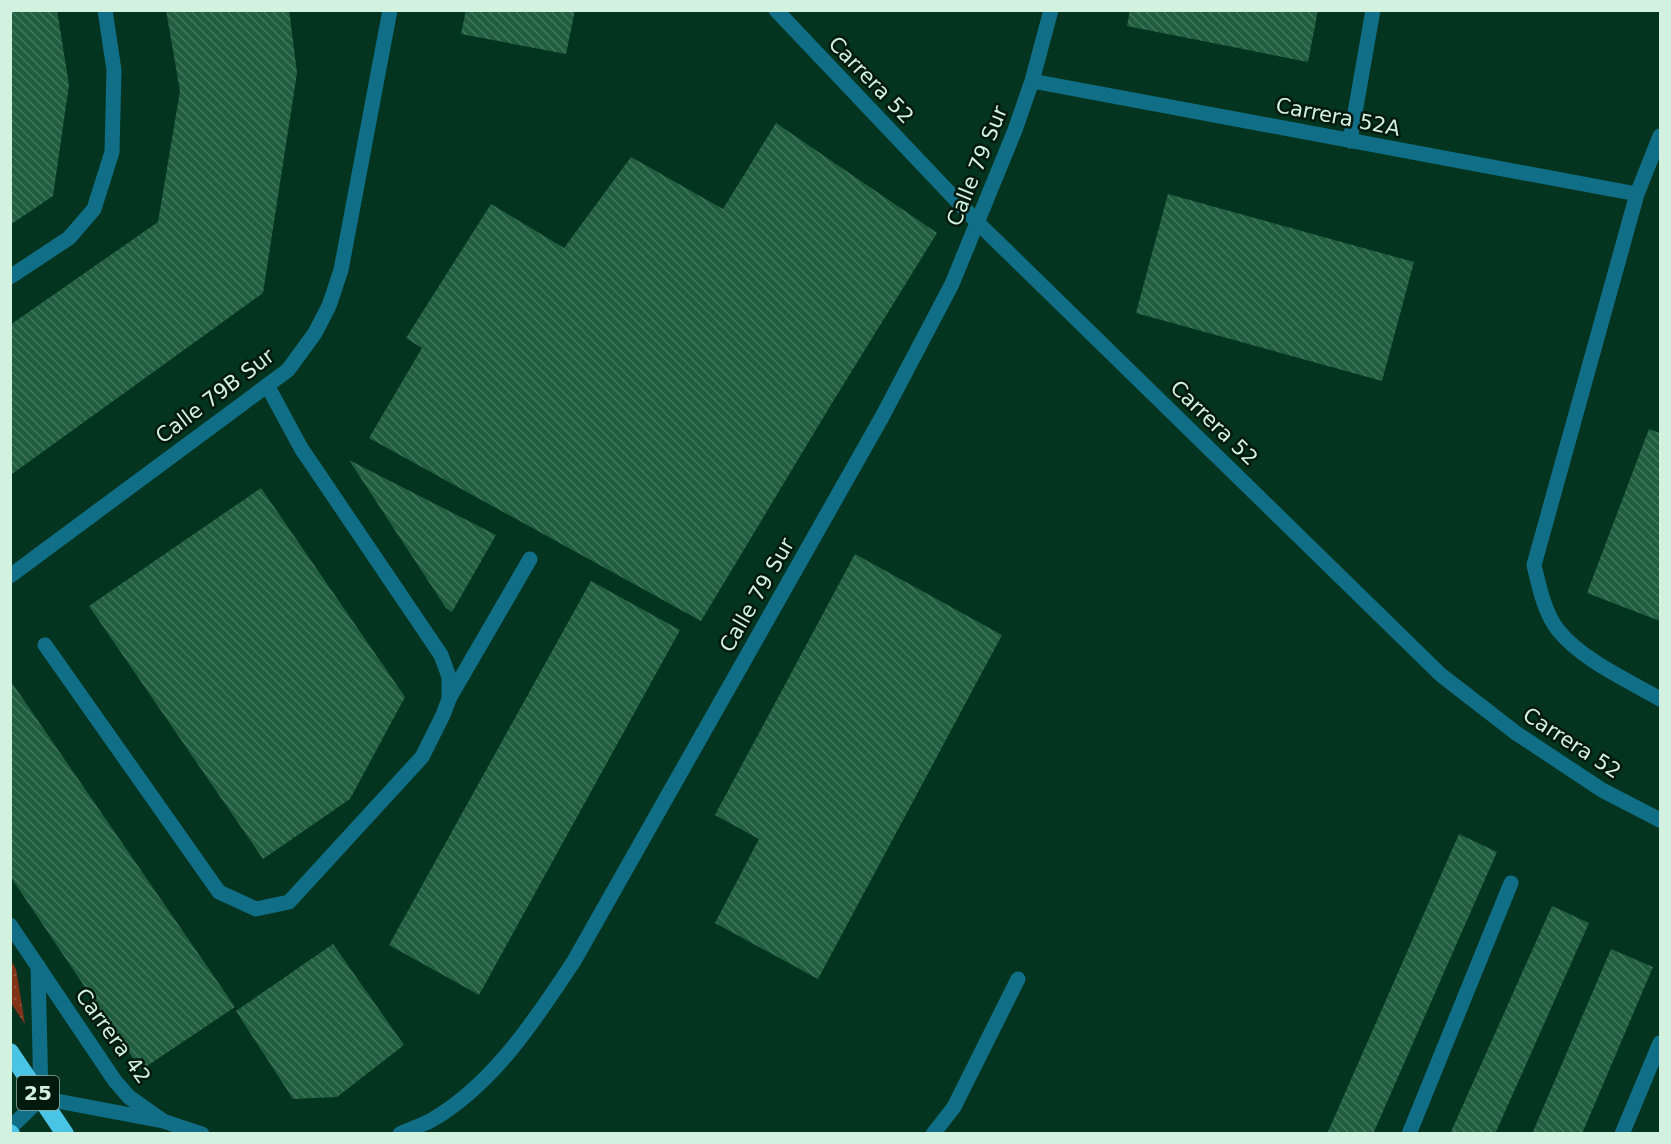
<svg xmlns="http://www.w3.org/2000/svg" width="1671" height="1144" viewBox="0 0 1671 1144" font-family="'DejaVu Sans',sans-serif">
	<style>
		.grass { fill: url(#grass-dots) }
		.building { fill: url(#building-back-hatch) }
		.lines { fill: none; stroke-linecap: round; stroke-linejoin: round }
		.minor { stroke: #106f86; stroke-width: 15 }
		.highway { stroke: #49c4e4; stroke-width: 18 }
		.labels { text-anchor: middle; stroke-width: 5; stroke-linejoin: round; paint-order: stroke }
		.shield { fill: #02190d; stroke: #94b0a0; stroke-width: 1.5 }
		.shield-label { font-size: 20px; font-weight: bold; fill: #d3f1df }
		.street-label { font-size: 21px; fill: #d3f1df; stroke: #02190d }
	</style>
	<defs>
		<pattern id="grass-dots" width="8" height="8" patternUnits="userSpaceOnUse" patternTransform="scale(1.5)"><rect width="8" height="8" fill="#803317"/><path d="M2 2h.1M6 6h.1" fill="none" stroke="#915138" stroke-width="1.8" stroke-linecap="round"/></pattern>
		<pattern id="building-back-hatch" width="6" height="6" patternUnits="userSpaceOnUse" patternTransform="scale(1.5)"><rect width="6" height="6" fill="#215e40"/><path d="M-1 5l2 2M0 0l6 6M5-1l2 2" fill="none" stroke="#40765b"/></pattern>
	</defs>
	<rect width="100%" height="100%" fill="#03341f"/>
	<path class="grass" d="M 11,961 L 16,969 L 25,1024 L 11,1003 Z"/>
	<path class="building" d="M 10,10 L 57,10 L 69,85 L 53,196 L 10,225 Z
		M 166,10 L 289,10 L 297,73 L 263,293 L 12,474 L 10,325 L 158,222 L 180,91 Z
		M 466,10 L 575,10 L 566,54 L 461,34 Z
		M 1130,10 L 1318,10 L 1308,62 L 1127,26 Z
		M 776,123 L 937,233 L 832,403 L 701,621 L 369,438 L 422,348 L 406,338 L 491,204 L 564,248 L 631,157 L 723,209 Z
		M 1168,194 L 1414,262 L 1382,381 L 1136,313 Z
		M 1649,429 L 1660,433 L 1660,621 L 1587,593 Z
		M 349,460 L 496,535 L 452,612 L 446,608 Z
		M 261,488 L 405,697 L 350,799 L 263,859 L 89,606 Z
		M 855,554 L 1002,635 L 818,979 L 715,923 L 759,839 L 715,815 Z
		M 591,581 L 680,630 L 479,995 L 389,945 Z
		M 10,680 L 235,1007 L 141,1070 L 10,876 Z
		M 1459,834 L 1497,852 L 1373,1134 L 1327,1134 Z
		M 1552,906 L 1589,923 L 1495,1134 L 1450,1134 Z
		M 333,944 L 404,1045 L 337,1097 L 293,1099 L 236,1011 Z
		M 1611,949 L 1653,967 L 1582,1134 L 1532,1134 Z"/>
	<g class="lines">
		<path class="minor" d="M 776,10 L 977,222 L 1441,675 L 1516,733 L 1602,790 L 1660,820
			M 1032,81 L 1637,194
			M 1660,136 L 1637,194 L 1534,565 C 1539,586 1544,612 1558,630 C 1582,660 1627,680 1660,699
			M 1350,141 L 1373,10
			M 10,277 L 69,238 L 94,209 L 112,152 L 114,70 L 105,10
			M 10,576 L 288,370 L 315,333 L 329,306 L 341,270 L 390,10
			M 45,645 L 219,892 L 256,909 L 289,902 L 422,757 L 443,715 L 449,699 L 449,677 L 441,655 L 301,448 L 267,385
			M 450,697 L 530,559
			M 10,925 L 115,1081 L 129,1097 L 163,1121
			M 38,966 L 41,1098
			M 41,1098 L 163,1121 L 202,1134
			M 10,1128 L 41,1098
			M 400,1134 C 410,1129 420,1126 430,1121 C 492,1086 536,1019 574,961 L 882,417 L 952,284 L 1015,130 L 1032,81 L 1051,10
			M 933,1134 L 954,1107 L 1018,979
			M 1409,1134 L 1511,883
			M 1622,1134 L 1660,1043"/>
		<path class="highway" d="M 10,1052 L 65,1134
			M 10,1133 L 11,1134"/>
	</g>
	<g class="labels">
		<rect class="shield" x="17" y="1076" width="42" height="34" rx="4.5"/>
		<g class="shield-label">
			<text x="38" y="1100">25</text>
		</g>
		<g class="street-label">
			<text transform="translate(871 80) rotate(46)" y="7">Carrera 52</text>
			<text transform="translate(1338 117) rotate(11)" y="7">Carrera 52A</text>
			<text transform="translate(977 166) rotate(-68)" y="7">Calle 79 Sur</text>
			<text transform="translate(215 396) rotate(-37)" y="7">Calle 79B Sur</text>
			<text transform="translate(1214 423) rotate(44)" y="7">Carrera 52</text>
			<text transform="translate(757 595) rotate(-60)" y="7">Calle 79 Sur</text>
			<text transform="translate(1572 743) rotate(33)" y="7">Carrera 52</text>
			<text transform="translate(113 1036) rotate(54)" y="7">Carrera 42</text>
		</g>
	</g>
	<rect width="1671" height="1144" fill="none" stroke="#d3f1df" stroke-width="24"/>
</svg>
